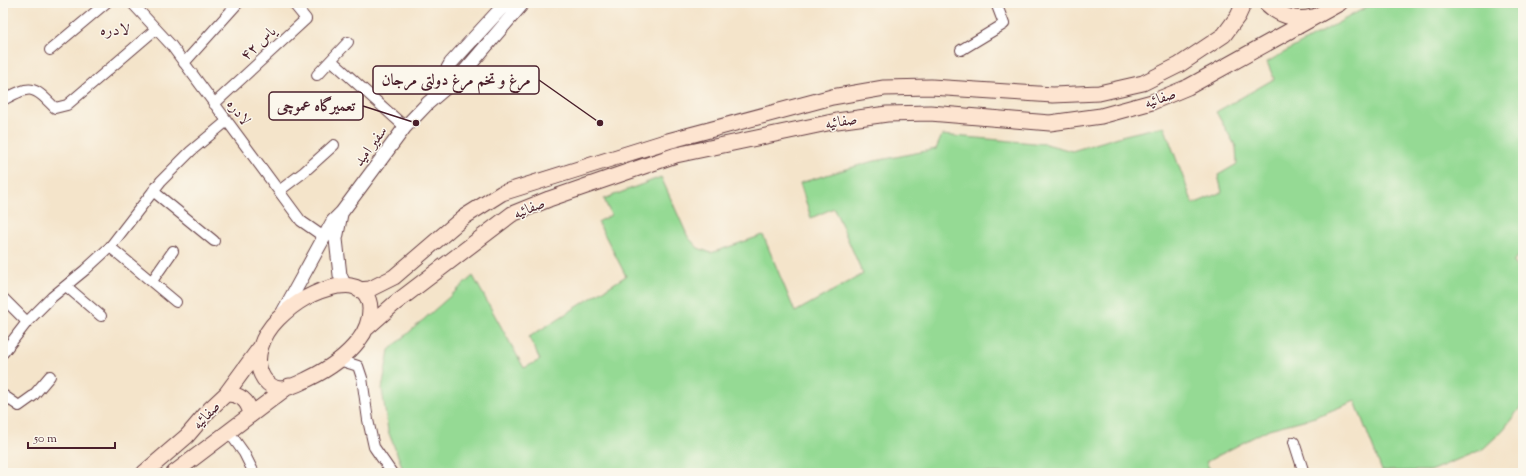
<svg xmlns="http://www.w3.org/2000/svg" width="1526" height="476" viewBox="0 0 1526 476" font-family="'Sorts Mill Goudy',Amiri,serif">
	<style>
		.green { fill: #95da94; stroke: #707c60 }
		.lines { fill: none; stroke-linecap: round; stroke-linejoin: round }
		.minor-casing { stroke: #643d43; stroke-width: 12 }
		.tertiary-casing { stroke: #643d43; stroke-width: 15 }
		.secondary-casing { stroke: #643d43; stroke-width: 17 }
		.minor { stroke: #fff; stroke-width: 10 }
		.tertiary { stroke: #fff; stroke-width: 13 }
		.secondary { stroke: #fde4d0; stroke-width: 15 }
		.labels { text-anchor: middle; stroke-width: 3; stroke-linejoin: round; paint-order: stroke }
		.street-label { font-size: 15px; fill: #4a1f2b; stroke: #fbf7ec }
		.neighbourhood-label { font-size: 16px; fill: #4a1f2b; stroke: #fbf7ec }
		.leader { fill: none; stroke: #4a1f2b; stroke-width: 1.5 }
		.callout-dot { fill: #4a1f2b; stroke: #fbf7ec; stroke-width: 1.5 }
		.callout { fill: #fbf7ec; stroke: #4a1f2b; stroke-width: 1.5 }
		.callout-label { font-size: 16px; text-anchor: middle; font-weight: bold; fill: #4a1f2b }
	</style>
	<rect width="100%" height="100%" fill="#fbf7ec"/>
	<filter id="ink" filterUnits="userSpaceOnUse"><feTurbulence type="fractalNoise" baseFrequency=".025" numOctaves="2"/><feDisplacementMap in="SourceGraphic" scale="8" xChannelSelector="R" yChannelSelector="G"/><feConvolveMatrix kernelMatrix="1 2 1 2 8 2 1 2 1" color-interpolation-filters="sRGB"/></filter>
	<filter id="wash" filterUnits="userSpaceOnUse"><feTurbulence type="fractalNoise" baseFrequency=".012" numOctaves="4" result="noise"/><feDisplacementMap in="SourceGraphic" scale="16" xChannelSelector="R" yChannelSelector="G"/><feGaussianBlur stdDeviation="0.9" result="paint"/><feColorMatrix in="noise" values="0 0 0 0 0 0 0 0 0 0 0 0 0 0 0 0 0 1.4 0 .05"/><feComposite in="paint" operator="in"/></filter>
	<g filter="url(#wash)">
		<rect width="100%" height="100%" fill="#f4e4ca"/>
		<path class="green" d="M 1374,3 L 1523,3 L 1523,253 L 1513,261 L 1523,274 L 1523,404 L 1503,430 L 1483,449 L 1430,471 L 1382,471 L 1355,401 L 1315,417 L 1269,429 L 1206,462 L 1212,473 L 406,473 L 403,469 L 388,431 L 382,389 L 389,350 L 473,276 L 524,368 L 540,360 L 529,337 L 626,276 L 598,222 L 611,215 L 604,199 L 661,177 L 688,237 L 698,248 L 711,253 L 763,235 L 795,312 L 863,274 L 834,208 L 811,218 L 800,183 L 870,162 L 936,149 L 942,135 L 1046,144 L 1072,151 L 1125,135 L 1164,126 L 1193,204 L 1222,192 L 1218,175 L 1237,164 L 1236,147 L 1216,112 L 1274,79 L 1267,62 Z"/>
	</g>
	<g filter="url(#ink)">
		<g class="lines">
			<defs>
				<path id="minor" d="M 132,3 L 171,45 L 301,221 L 324,237
					M 348,42 L 331,60 L 405,127
					M 50,50 L 106,3
					M 961,50 L 1004,24 L 996,3
					M 184,63 L 238,3
					M 317,75 L 331,60
					M 3,100 C 32,85 32,85 55,108 L 67,105 L 156,29
					M 214,104 L 306,19 L 293,3
					M 153,191 L 214,241
					M 279,191 L 304,172 L 334,145
					M 110,247 L 176,302
					M 152,281 L 173,251
					M 66,286 L 101,316
					M 3,298 L 27,322
					M 3,353 L 27,322 L 52,297 L 85,270 L 110,247 L 161,181 L 191,151 L 227,121
					M 339,360 L 358,366 L 362,378 L 368,420 L 374,447 L 392,473
					M 3,395 L 19,406 L 33,396 L 50,376
					M 229,432 L 244,453 L 254,473
					M 1294,442 L 1304,473"/>
				<path id="tertiary" d="M 434,93 L 451,63 L 506,3
					M 341,214 L 336,239 L 340,275 L 345,286
					M 282,314 L 333,221 L 342,212 L 405,127 L 428,103 L 463,73 L 523,3"/>
				<path id="secondary" d="M 1266,3 C 1277,14 1295,22 1312,17
					M 338,286 C 342,286 347,285 351,286 C 378,291 372,324 359,340 C 346,357 327,370 308,379 C 300,383 289,389 279,389 C 273,388 268,384 264,379 C 251,360 263,334 278,319 C 296,301 314,291 338,286 Z
					M 359,290 L 370,289 L 394,277 L 464,217 L 502,193 L 668,141 L 832,97 L 884,88 L 931,87 L 1053,95 L 1099,93 L 1143,83 L 1179,65 L 1224,35 L 1238,16 L 1244,3
					M 367,328 L 394,304 L 512,214 L 549,199 L 676,155 L 837,121 L 887,114 L 930,113 L 1050,123 L 1101,116 L 1152,102 L 1188,87 L 1340,3
					M 226,394 C 241,394 248,401 251,414
					M 144,473 L 187,436 L 210,409 L 226,394 L 259,349
					M 174,473 L 289,386"/>
			</defs>
			<use href="#minor" class="minor-casing"/>
			<use href="#tertiary" class="tertiary-casing"/>
			<use href="#secondary" class="secondary-casing"/>
			<use href="#minor" class="minor"/>
			<use href="#tertiary" class="tertiary"/>
			<use href="#secondary" class="secondary"/>
		</g>
	</g>
	<g class="labels">
		<g class="street-label">
			<text transform="translate(258 43) rotate(-43)" y="5">یاس ۴۲</text>
			<text transform="translate(1160 98) rotate(-20)" y="5">صفائیه</text>
			<text transform="translate(239 112) rotate(53)" y="5">لادره</text>
			<text transform="translate(841 121) rotate(-10)" y="5">صفائیه</text>
			<text transform="translate(370 146) rotate(-54)" y="5">سفیر امید</text>
			<text transform="translate(529 208) rotate(-23)" y="5">صفائیه</text>
			<text transform="translate(206 415) rotate(-47)" y="5">صفائیه</text>
		</g>
		<g class="neighbourhood-label">
			<text x="115" y="35">لادره</text>
		</g>
	</g>
	<path class="leader" d="M600 123L539 80M416 123L363 106"/>
	<g class="callout-dot">
		<circle cx="600" cy="123" r="4"/>
		<circle cx="416" cy="123" r="4"/>
	</g>
	<g class="callout">
		<rect x="373" y="66" width="166" height="28" rx="4"/>
		<rect x="269" y="92" width="94" height="28" rx="4"/>
	</g>
	<g class="callout-label">
		<text x="456" y="85">مرغ و تخم مرغ دولتی مرجان</text>
		<text x="316" y="111">تعمیرگاه عموچی</text>
	</g>
	<rect width="1526" height="476" fill="none" stroke="#fbf7ec" stroke-width="16"/>
	<path d="M28 442v6h87v-6" fill="none" stroke="#4a1f2b" stroke-width="2"/>
	<text x="34" y="442" font-size="12" fill="#4a1f2b" stroke="#fbf7ec" stroke-width="3" paint-order="stroke">50 m</text>
</svg>
